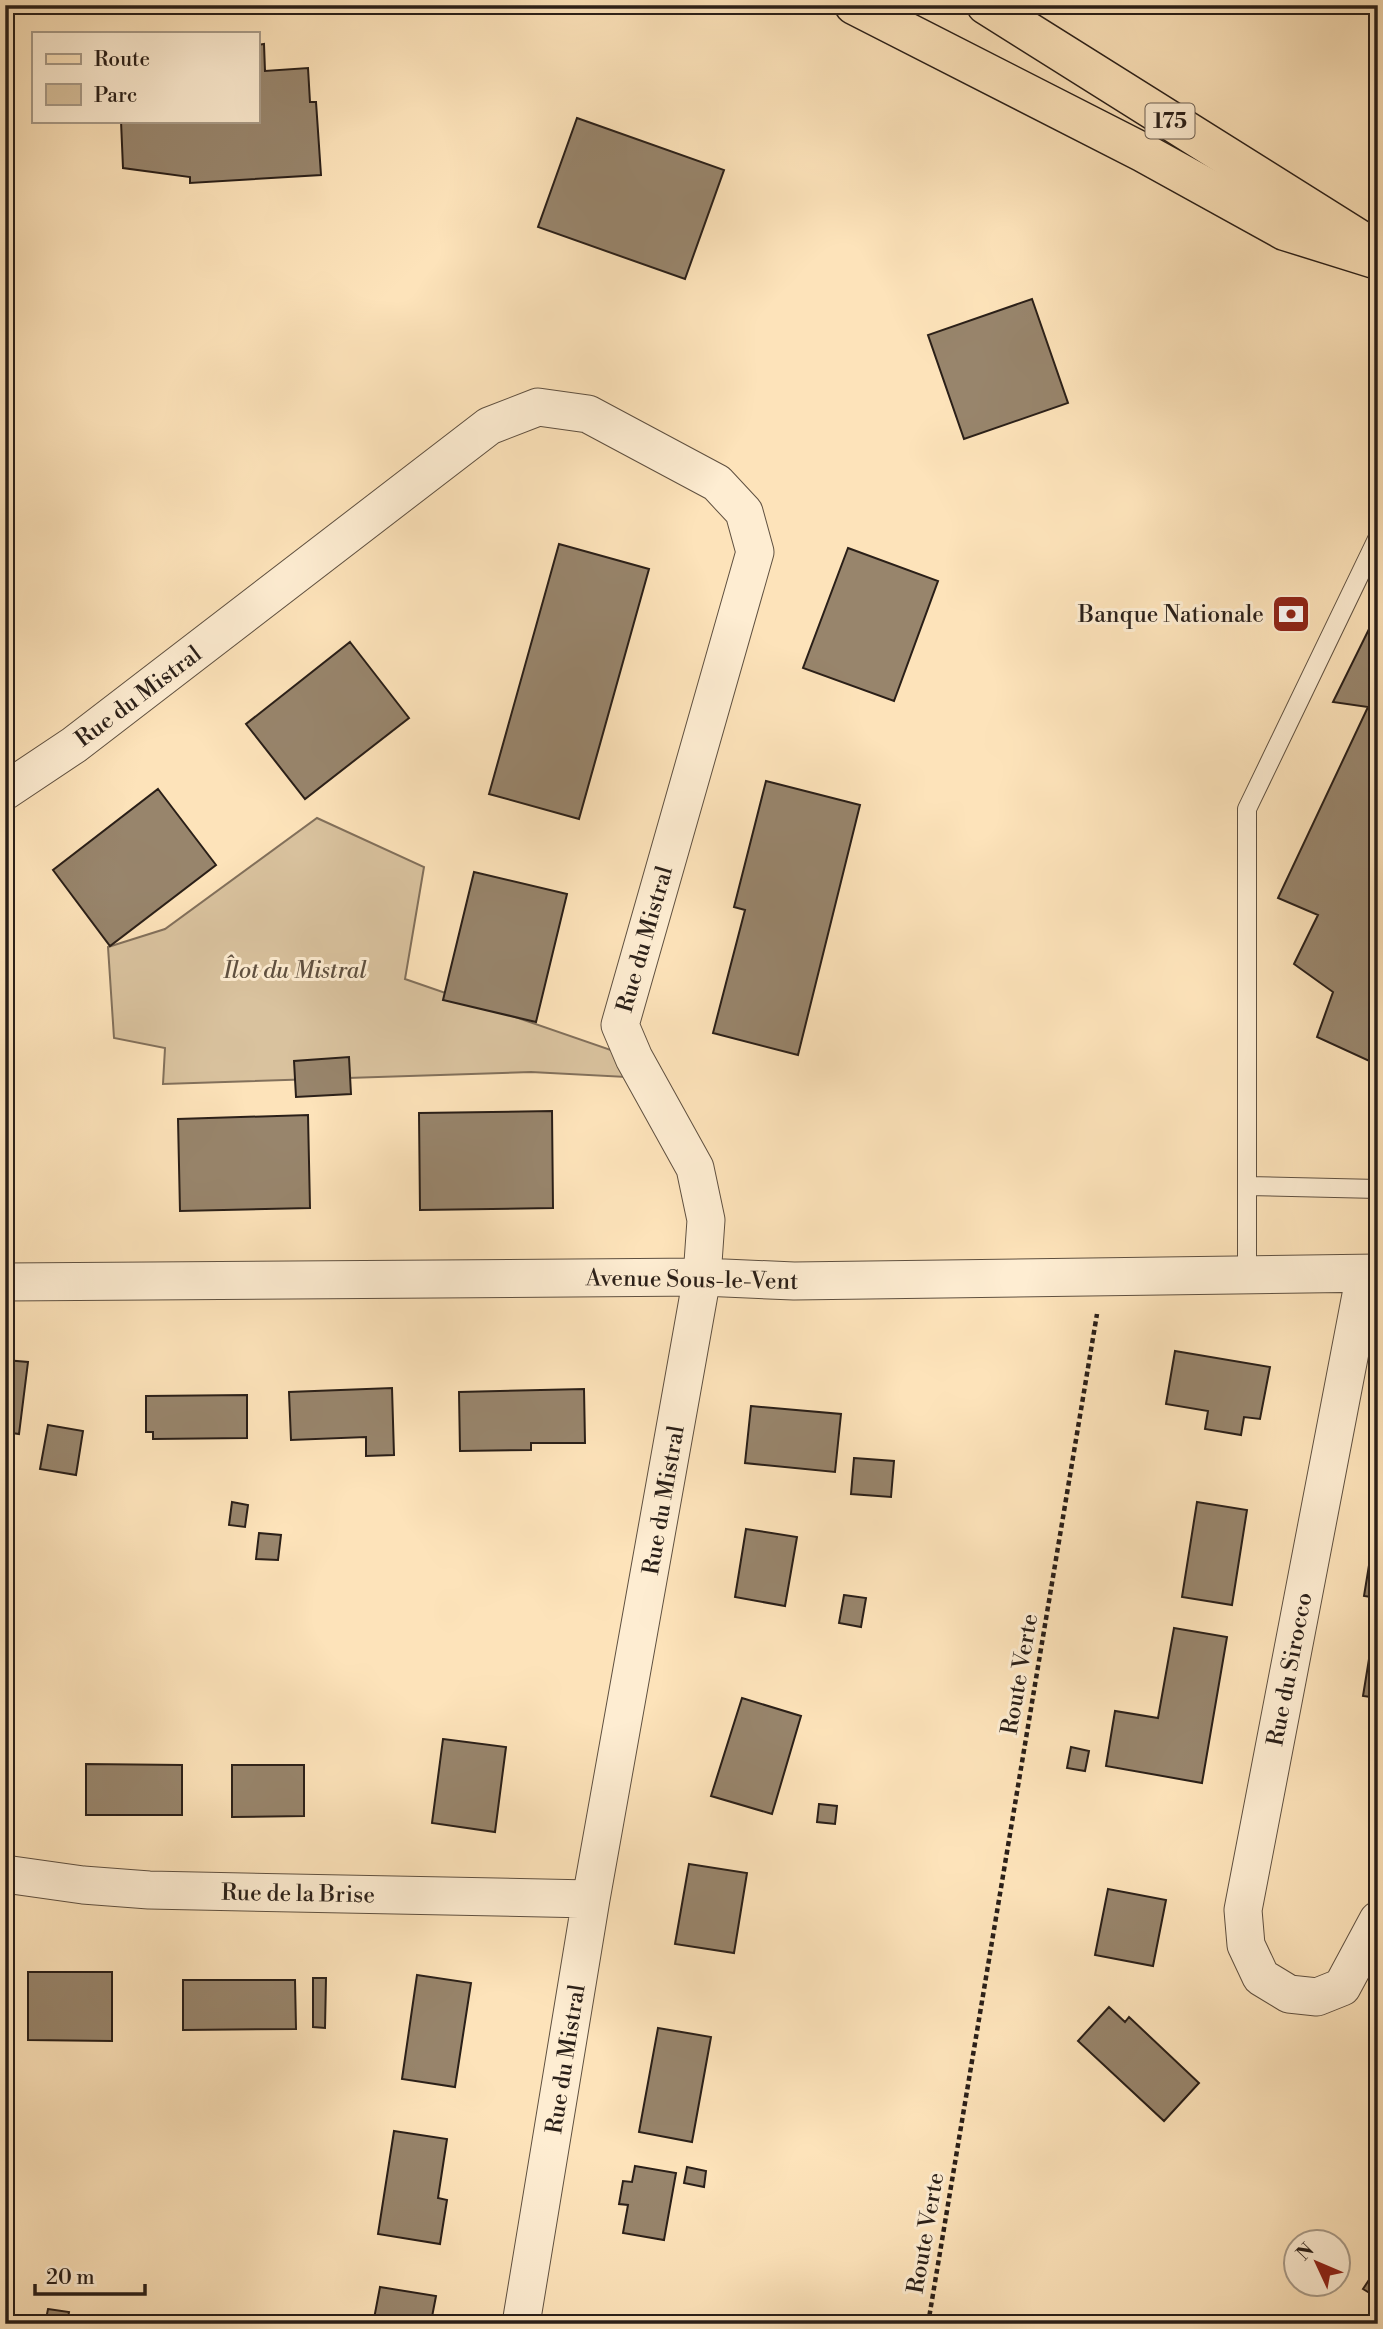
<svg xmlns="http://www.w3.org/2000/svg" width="1383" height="2329" viewBox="0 0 1383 2329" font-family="'Libre Bodoni',serif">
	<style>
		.green { fill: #d9c29e; stroke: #82705b; stroke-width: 2 }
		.building { fill: #98856c; stroke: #2a1f18; stroke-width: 2 }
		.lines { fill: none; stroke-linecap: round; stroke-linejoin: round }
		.service-casing { stroke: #5f5040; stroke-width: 20 }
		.minor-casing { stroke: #5f5040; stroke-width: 39 }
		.primary-casing { stroke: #2a1f18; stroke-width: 41 }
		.motorway-casing { stroke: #2a1f18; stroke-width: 41 }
		.path { stroke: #2a1f18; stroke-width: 4.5; stroke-dasharray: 5 3.5; stroke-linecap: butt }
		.service { stroke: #feedd2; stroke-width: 18 }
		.minor { stroke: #feedd2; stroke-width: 37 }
		.primary { stroke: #fde3ba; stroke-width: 38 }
		.motorway { stroke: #fde3ba; stroke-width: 38 }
		.labels { text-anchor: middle; stroke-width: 6; stroke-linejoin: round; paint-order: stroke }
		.shield { fill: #feedd2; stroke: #6a5d50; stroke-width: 2 }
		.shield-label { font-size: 21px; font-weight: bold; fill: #2a1f18 }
		.poi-label { font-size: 23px; fill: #2a1f18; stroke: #feedd2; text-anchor: end }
		.street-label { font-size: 23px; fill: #2a1f18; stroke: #feedd2 }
		.park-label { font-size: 23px; font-style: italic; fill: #5f5040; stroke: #feedd2 }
	</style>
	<rect width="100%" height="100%" fill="#fde3ba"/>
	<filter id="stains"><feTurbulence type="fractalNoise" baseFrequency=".00286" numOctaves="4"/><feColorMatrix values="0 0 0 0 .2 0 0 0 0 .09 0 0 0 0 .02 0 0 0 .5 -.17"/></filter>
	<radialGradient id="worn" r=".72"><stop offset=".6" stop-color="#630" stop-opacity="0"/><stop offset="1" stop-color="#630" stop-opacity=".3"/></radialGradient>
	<path class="green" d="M 317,818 L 424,867 L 405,979 L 634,1058 L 645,1078 L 531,1072 L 163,1084 L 165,1048 L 114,1038 L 108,947 L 165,929 Z"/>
	<path class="building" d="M 264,44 L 265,71 L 308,68 L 310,102 L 316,102 L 321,175 L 190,183 L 190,177 L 123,168 L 121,121 L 257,121 L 257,45 Z
		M 577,118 L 724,170 L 685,279 L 538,227 Z
		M 1032,299 L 1068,403 L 964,439 L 928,335 Z
		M 559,544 L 649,569 L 579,819 L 489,794 Z
		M 848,548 L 938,581 L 894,701 L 803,668 Z
		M 1372,623 L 1378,623 L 1378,1065 L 1317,1037 L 1333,992 L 1294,964 L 1318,915 L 1278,898 L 1368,707 L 1333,702 Z
		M 350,642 L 409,718 L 305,799 L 246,724 Z
		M 766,781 L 860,805 L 798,1055 L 713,1033 L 745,910 L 734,907 Z
		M 158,789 L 216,865 L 110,946 L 53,870 Z
		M 474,872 L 567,894 L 536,1022 L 443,1000 Z
		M 349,1057 L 351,1094 L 296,1097 L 294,1061 Z
		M 552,1111 L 553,1208 L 420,1210 L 419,1113 Z
		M 308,1115 L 310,1208 L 180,1211 L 178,1119 Z
		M 1175,1351 L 1270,1367 L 1260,1419 L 1244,1417 L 1241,1435 L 1205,1429 L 1208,1411 L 1166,1404 Z
		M 5,1360 L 28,1362 L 19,1434 L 5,1432 Z
		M 392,1388 L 394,1455 L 366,1456 L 366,1437 L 291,1440 L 289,1392 Z
		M 584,1389 L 585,1443 L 531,1443 L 531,1450 L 460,1451 L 459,1392 Z
		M 247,1395 L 247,1438 L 153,1439 L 153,1432 L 146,1432 L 146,1396 Z
		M 751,1406 L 841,1414 L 835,1472 L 745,1463 Z
		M 48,1425 L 83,1431 L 76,1475 L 40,1469 Z
		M 854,1458 L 894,1461 L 891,1497 L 851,1494 Z
		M 232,1502 L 248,1505 L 245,1527 L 229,1525 Z
		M 1197,1502 L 1247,1510 L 1232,1605 L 1182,1597 Z
		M 1378,1510 L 1378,1598 L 1364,1596 Z
		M 746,1529 L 797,1537 L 785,1606 L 735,1597 Z
		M 259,1533 L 281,1535 L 278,1560 L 256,1559 Z
		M 844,1595 L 866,1598 L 861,1627 L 839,1623 Z
		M 1376,1616 L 1378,1616 L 1378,1698 L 1363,1696 Z
		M 1174,1628 L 1227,1637 L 1202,1783 L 1106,1766 L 1115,1711 L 1158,1718 Z
		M 742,1698 L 801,1716 L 772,1814 L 711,1796 Z
		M 443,1739 L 506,1747 L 495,1832 L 432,1823 Z
		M 1071,1747 L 1089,1751 L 1085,1771 L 1067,1768 Z
		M 86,1764 L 182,1765 L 182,1815 L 86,1815 Z
		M 232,1765 L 304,1765 L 304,1816 L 232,1817 Z
		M 819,1804 L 837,1806 L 835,1824 L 817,1822 Z
		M 689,1864 L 747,1873 L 734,1953 L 675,1944 Z
		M 1108,1889 L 1166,1900 L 1153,1966 L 1095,1955 Z
		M 28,1972 L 112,1972 L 112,2041 L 28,2040 Z
		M 417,1975 L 471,1983 L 455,2087 L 402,2079 Z
		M 313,1978 L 326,1978 L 325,2028 L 313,2027 Z
		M 183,1980 L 295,1980 L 296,2029 L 183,2030 Z
		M 1109,2007 L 1125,2022 L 1129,2017 L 1199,2083 L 1164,2121 L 1078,2041 Z
		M 658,2028 L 711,2037 L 692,2142 L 639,2132 Z
		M 394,2131 L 447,2139 L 438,2198 L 447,2200 L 440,2244 L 378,2234 Z
		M 635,2166 L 676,2173 L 664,2240 L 623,2233 L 628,2205 L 619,2204 L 623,2181 L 632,2182 Z
		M 687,2167 L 706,2171 L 704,2187 L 684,2183 Z
		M 1378,2266 L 1378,2298 L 1363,2289 Z
		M 380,2287 L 436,2296 L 431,2322 L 420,2320 L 419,2324 L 373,2324 Z
		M 48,2309 L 69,2312 L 67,2324 L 45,2324 Z"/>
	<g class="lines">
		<defs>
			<path id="service" d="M 1247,1186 L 1378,1189
				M 1247,1275 L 1247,809 L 1378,537"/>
			<path id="minor" d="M 5,791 L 74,745 L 489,426 L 538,407 L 588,414 L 717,483 L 744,512 L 755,552 L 620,1025 L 634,1058 L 695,1168 L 706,1220 L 702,1277 L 591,1899 L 521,2324
				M 1365,1274 L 1243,1910 L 1246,1945 L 1261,1977 L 1289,1994 L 1317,1997 L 1342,1987 L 1378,1920
				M 5,1282 L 702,1277 L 794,1281 L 1378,1273
				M 5,1874 L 83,1885 L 149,1890 L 591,1899"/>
			<path id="primary" d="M 986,5 L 1378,251"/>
			<path id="motorway" d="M 854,5 L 1144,153 L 1285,231 L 1378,260"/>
		</defs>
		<use href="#service" class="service-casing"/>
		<use href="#minor" class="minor-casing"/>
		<use href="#primary" class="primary-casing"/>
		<use href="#motorway" class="motorway-casing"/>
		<path class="path" d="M 928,2324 L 1097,1314"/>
		<use href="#service" class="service"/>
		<use href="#minor" class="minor"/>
		<use href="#primary" class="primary"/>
		<use href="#motorway" class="motorway"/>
	</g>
	<defs>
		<symbol id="bank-square" viewBox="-11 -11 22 22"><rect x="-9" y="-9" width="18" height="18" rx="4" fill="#8f2418" stroke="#feedd2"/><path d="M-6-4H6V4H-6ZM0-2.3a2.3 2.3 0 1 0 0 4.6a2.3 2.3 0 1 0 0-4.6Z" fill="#fff"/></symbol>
	</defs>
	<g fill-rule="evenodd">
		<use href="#bank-square" x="1269" y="592" width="44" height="44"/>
	</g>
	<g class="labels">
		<rect class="shield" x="1145.5" y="103.5" width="49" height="35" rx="5"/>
		<g class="shield-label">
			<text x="1170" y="128">175</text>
		</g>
		<g class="poi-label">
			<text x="1264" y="622">Banque Nationale</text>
		</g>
		<g class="street-label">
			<text transform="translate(138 696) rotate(-37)" y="8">Rue du Mistral</text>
			<text transform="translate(644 939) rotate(-74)" y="8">Rue du Mistral</text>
			<text transform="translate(692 1279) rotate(1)" y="8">Avenue Sous-le-Vent</text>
			<text transform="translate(663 1500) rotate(-80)" y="8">Rue du Mistral</text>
			<text transform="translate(1289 1669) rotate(-79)" y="8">Rue du Sirocco</text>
			<text transform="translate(1019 1674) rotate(-80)" y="8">Route Verte</text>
			<text transform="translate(298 1893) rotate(1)" y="8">Rue de la Brise</text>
			<text transform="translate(565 2059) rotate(-81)" y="8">Rue du Mistral</text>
			<text transform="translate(925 2233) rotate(-80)" y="8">Route Verte</text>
		</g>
		<g class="park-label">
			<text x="295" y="978">Îlot du Mistral</text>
		</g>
	</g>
	<rect width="1383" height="2329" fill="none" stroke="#fde3ba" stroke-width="28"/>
	<rect x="7" y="7" width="1369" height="2315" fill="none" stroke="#2a1f18" stroke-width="3.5"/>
	<rect x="14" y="14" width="1355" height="2301" fill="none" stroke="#2a1f18" stroke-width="2"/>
	<rect x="32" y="32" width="228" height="91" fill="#feedd2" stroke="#a99b88" stroke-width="2"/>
	<rect x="46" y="54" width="35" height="10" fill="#fde3ba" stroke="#a99b88" stroke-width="2"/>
	<text x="94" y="66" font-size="21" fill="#2a1f18">Route</text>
	<rect x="46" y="84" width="35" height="21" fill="#d9c29e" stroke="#a99b88" stroke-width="2"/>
	<text x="94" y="102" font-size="21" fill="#2a1f18">Parc</text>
	<g transform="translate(1317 2263) rotate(314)"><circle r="33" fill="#feedd2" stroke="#a99b88" stroke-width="2"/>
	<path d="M0-5L12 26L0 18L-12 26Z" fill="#8f2418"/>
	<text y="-10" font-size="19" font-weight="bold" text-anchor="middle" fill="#2a1f18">N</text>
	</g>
	<path d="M35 2284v10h110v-10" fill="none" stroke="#2a1f18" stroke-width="3.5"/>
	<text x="46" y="2284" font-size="21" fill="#2a1f18" stroke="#feedd2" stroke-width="5" paint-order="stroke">20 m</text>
	<rect width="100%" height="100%" filter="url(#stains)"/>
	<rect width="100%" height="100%" fill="url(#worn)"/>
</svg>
